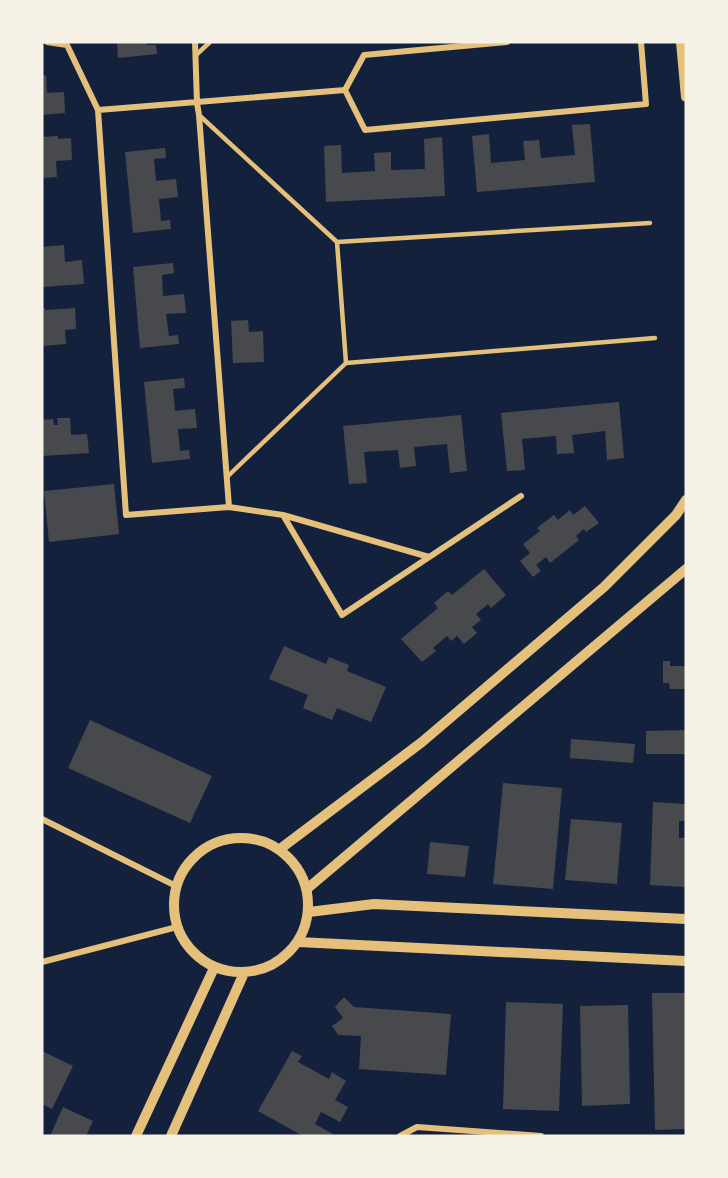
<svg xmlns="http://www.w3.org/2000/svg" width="728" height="1178" viewBox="0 0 728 1178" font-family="'PT Sans Narrow',sans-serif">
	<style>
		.building { fill: #48494c }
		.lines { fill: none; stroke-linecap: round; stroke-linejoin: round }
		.service { stroke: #e5c07b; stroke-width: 4.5 }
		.minor { stroke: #e5c07b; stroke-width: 6 }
		.tertiary { stroke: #e5c07b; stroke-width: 10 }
	</style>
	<rect width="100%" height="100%" fill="#14213d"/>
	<path class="building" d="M 117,42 L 147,42 L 147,45 L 156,45 L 157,54 L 118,58 Z
		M 46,75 L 47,93 L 64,92 L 65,113 L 42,115 L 42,76 Z
		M 590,124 L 595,182 L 477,192 L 472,136 L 489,134 L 491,163 L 525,160 L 523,141 L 539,140 L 541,158 L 575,155 L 572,125 Z
		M 58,136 L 58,139 L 71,138 L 72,160 L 56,161 L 57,177 L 42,178 L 42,137 Z
		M 442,137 L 445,196 L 326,202 L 324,146 L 341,145 L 342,173 L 375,171 L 374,153 L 391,152 L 391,170 L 425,169 L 424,139 Z
		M 165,148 L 166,158 L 154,159 L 156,181 L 176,179 L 178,197 L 159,199 L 161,221 L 170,220 L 171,229 L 133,233 L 125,152 Z
		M 64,245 L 65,262 L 82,260 L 84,284 L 42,287 L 42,247 Z
		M 173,263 L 174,273 L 162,275 L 163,296 L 184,294 L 186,313 L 166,314 L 169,336 L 178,335 L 179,344 L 140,348 L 133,267 Z
		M 42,308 L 45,308 L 45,310 L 75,308 L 76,329 L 65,330 L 66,344 L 42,346 Z
		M 248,320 L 249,332 L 263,331 L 264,362 L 233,363 L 231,321 Z
		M 184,378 L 185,388 L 173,389 L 175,411 L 195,409 L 197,428 L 178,429 L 180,451 L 189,450 L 190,459 L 152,463 L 144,382 Z
		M 619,402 L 624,458 L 607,460 L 605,431 L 572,435 L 574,453 L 557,454 L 556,436 L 522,439 L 525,470 L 507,471 L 501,413 Z
		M 461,415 L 467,471 L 450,473 L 447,444 L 414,447 L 416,466 L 400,468 L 398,450 L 364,452 L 367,483 L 349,484 L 343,426 Z
		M 57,418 L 70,418 L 71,435 L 87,434 L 89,453 L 42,456 L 42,420 L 53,419 L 54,425 L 58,425 Z
		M 114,484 L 119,534 L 49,542 L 44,491 Z
		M 585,506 L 599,523 L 586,532 L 584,529 L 576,536 L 579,540 L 550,563 L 546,557 L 536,565 L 541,571 L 533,577 L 520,561 L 530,553 L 523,544 L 540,531 L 537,528 L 554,515 L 558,520 L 570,510 L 573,515 Z
		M 484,569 L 506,595 L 491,608 L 488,604 L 476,614 L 481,620 L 472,627 L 477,633 L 464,644 L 457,636 L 451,641 L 447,636 L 433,648 L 436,651 L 422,662 L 401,639 L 438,608 L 434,603 L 448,591 L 452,595 Z
		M 284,646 L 326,664 L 329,657 L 349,665 L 347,671 L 386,687 L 371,722 L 337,708 L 332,720 L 303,708 L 308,695 L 269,679 Z
		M 663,661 L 670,661 L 670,666 L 686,666 L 686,689 L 670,689 L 669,683 L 663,683 Z
		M 90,720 L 212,776 L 190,823 L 68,768 Z
		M 686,730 L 686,754 L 646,754 L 646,731 Z
		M 571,739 L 635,744 L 633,763 L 570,758 Z
		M 503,783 L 562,788 L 553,889 L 493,884 Z
		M 653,802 L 686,804 L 686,821 L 679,821 L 679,838 L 686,838 L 686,887 L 650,885 Z
		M 571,819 L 622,823 L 617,884 L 565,880 Z
		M 430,842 L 469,846 L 465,877 L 427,874 Z
		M 652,993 L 686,993 L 686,1129 L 655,1130 Z
		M 344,997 L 354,1007 L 451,1014 L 446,1075 L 359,1069 L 361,1036 L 338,1035 L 332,1026 L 343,1018 L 335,1007 Z
		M 506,1002 L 563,1004 L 559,1111 L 503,1109 Z
		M 628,1005 L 630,1104 L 582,1106 L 580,1006 Z
		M 42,1051 L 73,1066 L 52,1109 L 42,1104 Z
		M 292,1051 L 302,1056 L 298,1062 L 329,1079 L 332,1072 L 346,1081 L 335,1100 L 348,1107 L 340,1122 L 321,1112 L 315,1124 L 333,1134 L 332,1136 L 303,1136 L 258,1111 Z
		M 63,1107 L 93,1121 L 86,1136 L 50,1136 Z"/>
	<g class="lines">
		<path class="service" d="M 196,55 L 210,42
			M 199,115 L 337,242
			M 346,363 L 337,242 L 650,223
			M 227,477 L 346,363 L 655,338"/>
		<path class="minor" d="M 47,42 L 67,45 L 98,110
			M 195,42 L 197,103 L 199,115 L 229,507
			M 507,42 L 364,55 L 345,90 L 98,110 L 126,515 L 229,507 L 283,515 L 342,615 L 521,496
			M 345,90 L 365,130 L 646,104 L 641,42
			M 283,515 L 429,557
			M 42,819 L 176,886
			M 42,962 L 177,927
			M 400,1136 L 417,1127 L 541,1136"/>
		<path class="tertiary" d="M 681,42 L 686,97
			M174 905a67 67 0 1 1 134 0a67 67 0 1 1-134 0Z
			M 280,849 L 422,742 L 604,587 L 676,515 L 686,500
			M 308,888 L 686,569
			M 309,912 L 374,904 L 686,919
			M 298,942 L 686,961
			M 136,1136 L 214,968
			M 171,1136 L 244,973"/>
	</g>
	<rect width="728" height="1178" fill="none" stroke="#f6f1e7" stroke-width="87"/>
</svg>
